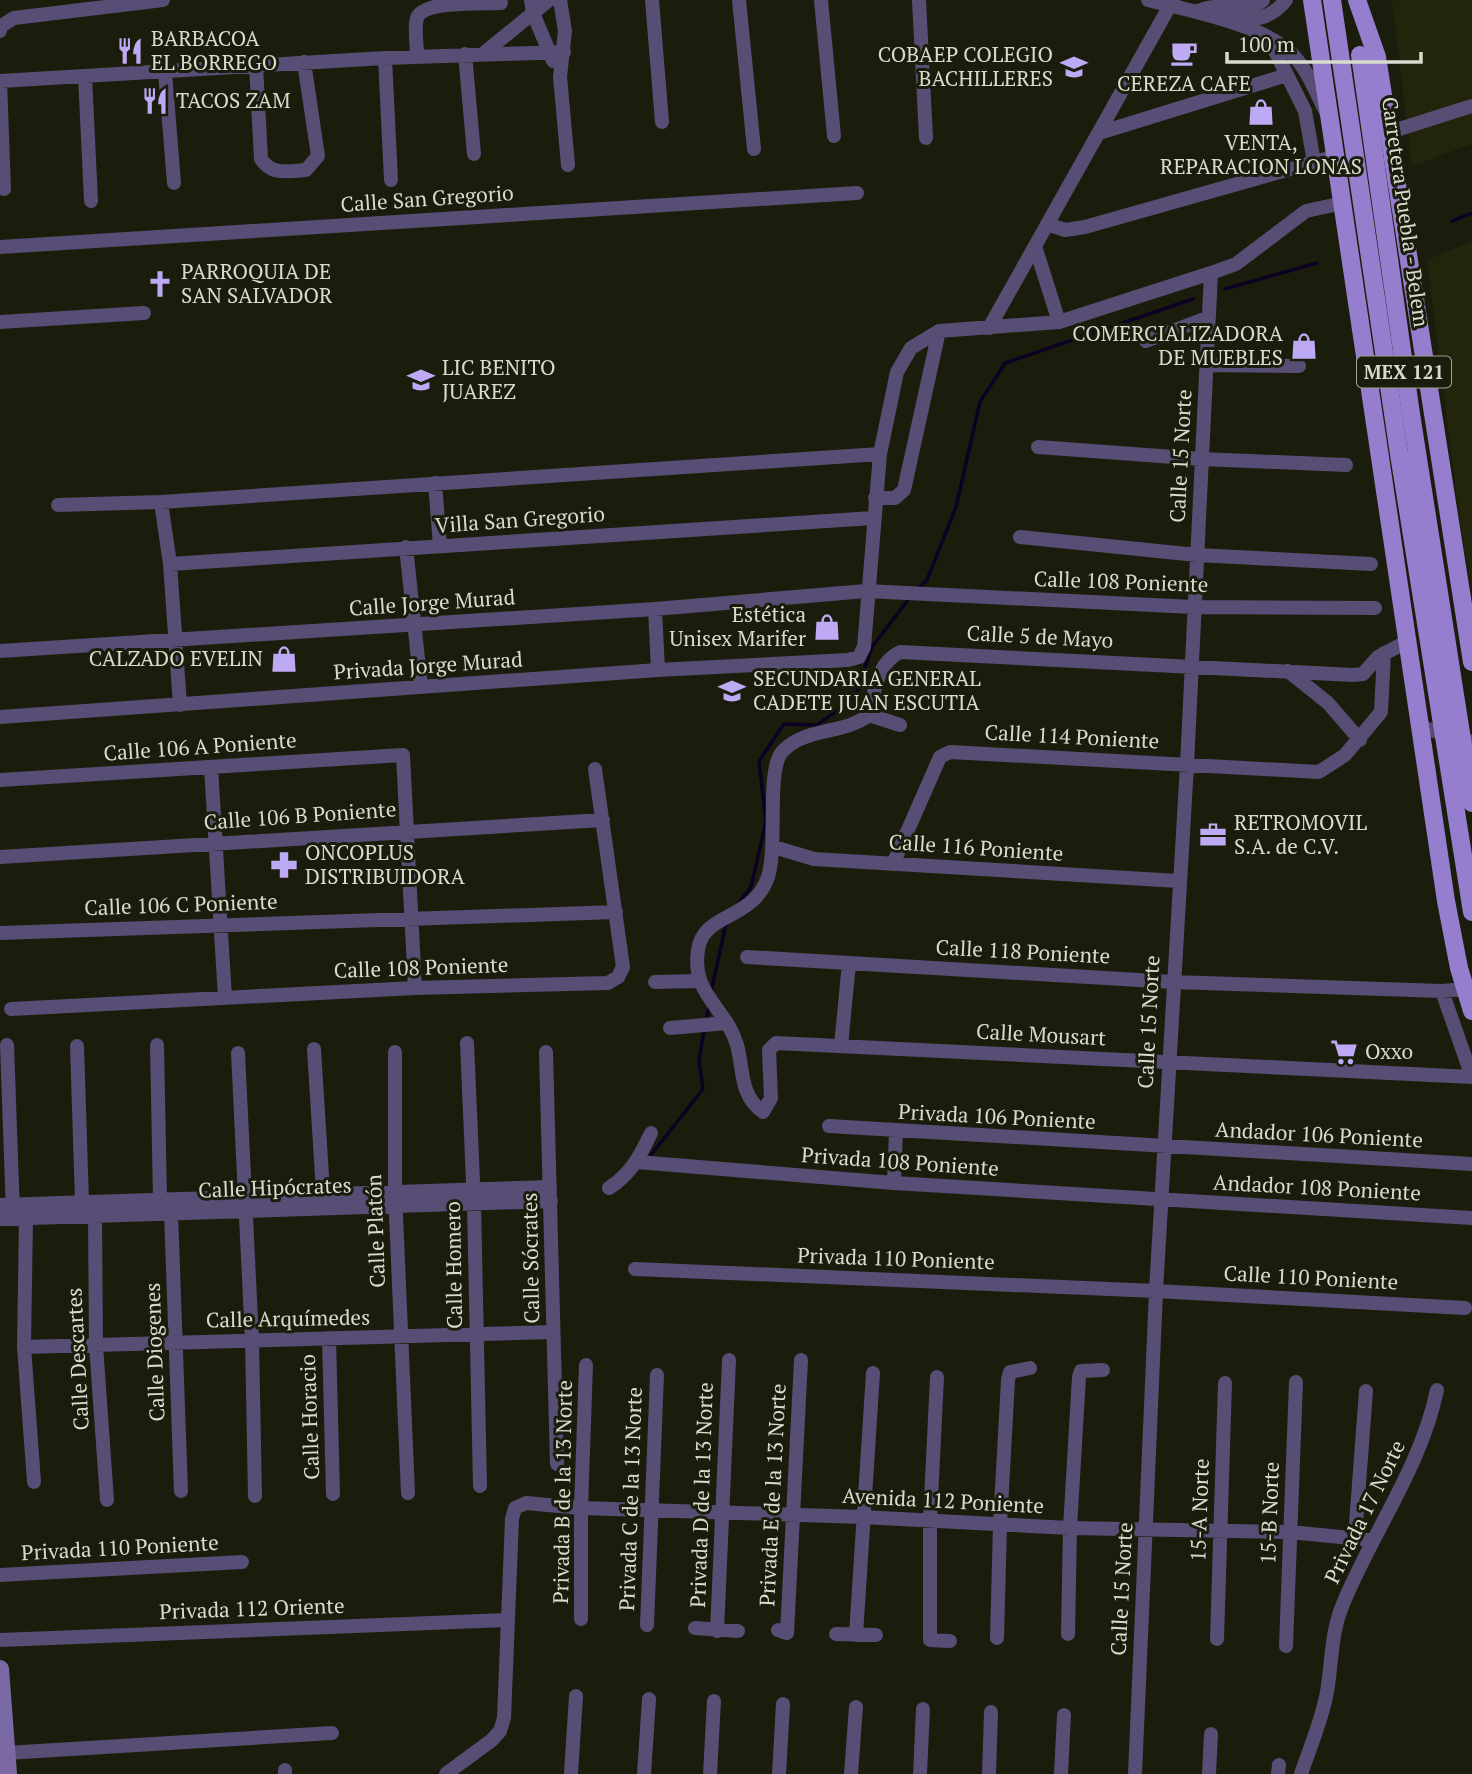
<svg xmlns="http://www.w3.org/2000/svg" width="1472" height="1774" viewBox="0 0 1472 1774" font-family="'PT Serif',serif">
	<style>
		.built { fill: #22250c }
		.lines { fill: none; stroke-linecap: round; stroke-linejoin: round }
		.stream { stroke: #0d0024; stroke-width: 3.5 }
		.street { stroke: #584d74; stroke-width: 14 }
		.secondary { stroke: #7b69a6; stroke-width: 18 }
		.primary { stroke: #967ece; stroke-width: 18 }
		.primary-bridge { stroke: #967ece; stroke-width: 18 }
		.labels { text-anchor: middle; stroke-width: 6; stroke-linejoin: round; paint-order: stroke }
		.shield { fill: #1b1d0c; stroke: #a0a294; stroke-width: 2 }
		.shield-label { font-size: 19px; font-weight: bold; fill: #d9dbcf }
		.poi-label { font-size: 21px; fill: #d9dbcf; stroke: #1b1d0c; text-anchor: start }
		.street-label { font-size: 21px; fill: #d9dbcf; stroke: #1b1d0c }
	</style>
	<rect width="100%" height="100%" fill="#1b1d0c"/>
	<path class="built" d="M 1392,0 L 1472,0 L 1472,144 L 1412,166 Z
		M 1472,241 L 1472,589 L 1461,530 L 1427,260 Z"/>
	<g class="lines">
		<path class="stream" d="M 1452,221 L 1472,213
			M 1225,289 L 1317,263
			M 919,588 L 927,580 L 956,507 L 980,402 L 1005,363 L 1193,299
			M 739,903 L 751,887 L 766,821 L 759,761 L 784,724 L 817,725 L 855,698 L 872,647 L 908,600
			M 711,992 L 726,924
			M 706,1021 L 709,1006
			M 651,1155 L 703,1089 L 699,1061 L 704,1030"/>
		<path class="street" d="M 531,0 L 533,13 L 553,61
			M 560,0 L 565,31 L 560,77 L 568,165
			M 652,0 L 662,122
			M 739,0 L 754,149
			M 821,0 L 834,136
			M 919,0 L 926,138
			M 1148,0 C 1187,10 1267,25 1294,56 C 1308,71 1316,93 1326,112
			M 1196,12 C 1221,0 1250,13 1263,0
			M 1233,19 C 1255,21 1272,18 1286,0
			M 0,31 L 1,26 L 14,18 L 163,0
			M 1269,39 L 1305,111 L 1314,162
			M 484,53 L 549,0
			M 465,54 L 474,154
			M 417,56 C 417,45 414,28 417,18 C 423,0 483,4 501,3
			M 385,58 L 391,180
			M 256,65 L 261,159 C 272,176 288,171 306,170 L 318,156 L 304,62
			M 165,72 L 174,183
			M 85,76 L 91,201
			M 0,81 L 385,58 L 564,52
			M 0,81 L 4,189
			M 1390,132 L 1472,106
			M 1099,133 L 1287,75
			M 1047,224 L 1065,230 L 1085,227 L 1336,156
			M 1035,246 L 1059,322
			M 0,247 L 857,193
			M 0,322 L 144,313
			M 989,328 L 1173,0
			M 1146,341 L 1207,318
			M 1207,365 L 1299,366
			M 1038,447 L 1201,459 L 1346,465
			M 435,483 L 440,546
			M 875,498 L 895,498 L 904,490 L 939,331
			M 161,502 L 170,564 L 180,705
			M 58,505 L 161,502 L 880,454
			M 1020,537 L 1197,555 L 1371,564
			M 406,547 L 421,687
			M 170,564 L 873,518
			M 655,609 L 658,670
			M 1408,641 L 1378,657 L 1363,674 L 1353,675 L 900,652 C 876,664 875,691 869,715 C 843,735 804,727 782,752 C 766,771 778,845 768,877 C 753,921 703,912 698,950 C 691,995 726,1007 737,1045 C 744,1070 739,1095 763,1112 L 771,1098 L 769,1050 L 776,1043 L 1472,1077 L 1442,991
			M 0,651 L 655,609 L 866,591 L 1193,607 L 1375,608
			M 1288,671 L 1328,703 L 1360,740
			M 869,715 L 900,725
			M 0,717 L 658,670 L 848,660 L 859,657 L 864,647 L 880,454 L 897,372 L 911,348 L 939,331 L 1059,322 L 1211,273 L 1236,264 L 1306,211 L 1343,203
			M 1421,727 L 1472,742
			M 211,767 L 225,998
			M 0,780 L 403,755 L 415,988
			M 774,847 L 814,859 L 1178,881
			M 0,857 L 603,820
			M 893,864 L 940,757 L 950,752 L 1319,772 L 1345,755 L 1381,712 L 1384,653
			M 0,933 L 616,912
			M 747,957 L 1173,982 L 1442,991 L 1465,989
			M 655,982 L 698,981
			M 11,1009 L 415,988 L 608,983 L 618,977 L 623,967 L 595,769
			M 670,1028 L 727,1023
			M 467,1043 L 474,1204 L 480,1486
			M 7,1045 L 13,1214
			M 157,1045 L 160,1199
			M 77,1046 L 82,1202
			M 841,1046 L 849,963
			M 314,1049 L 323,1192
			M 395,1052 L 395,1192 L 408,1493
			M 546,1052 L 557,1464
			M 238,1053 L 252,1340 L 255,1496
			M 829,1126 L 1472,1164
			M 637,1162 L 894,1183 L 1472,1218
			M 894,1183 L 896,1132
			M 609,1188 C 631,1174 640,1156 651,1133
			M 0,1205 L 550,1187
			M 171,1213 L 181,1491
			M 95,1216 L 96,1345 L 107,1500
			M 0,1219 L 551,1201
			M 26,1219 L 24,1347 L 34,1482
			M 635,1269 L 1156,1291 L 1465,1308
			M 329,1338 L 333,1494
			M 24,1347 L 553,1332
			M 937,1377 L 930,1520 L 930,1640 L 950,1641
			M 1355,1537 L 1366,1391
			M 0,1575 L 242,1562
			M 581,1619 L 581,1508 L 586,1365
			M 647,1625 L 657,1375
			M 695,1628 L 738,1631
			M 778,1630 L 787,1633 L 801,1360
			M 717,1631 L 729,1360
			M 836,1634 L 876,1635
			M 1068,1634 L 1070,1528 L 1079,1377 L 1081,1371 L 1103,1370
			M 856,1635 L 873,1373
			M 997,1638 L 1000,1525 L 1008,1380 L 1010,1372 L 1030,1368
			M 1217,1639 L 1225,1383
			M 0,1640 L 506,1620
			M 1286,1646 L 1296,1382
			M 6,1753 L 332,1733
			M 285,1770 L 285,1774
			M 446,1774 L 492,1740 L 500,1731 L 504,1718 L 512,1519 L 515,1508 L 526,1503 L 581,1508 L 862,1517 L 1070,1528 L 1290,1532 L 1371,1540
			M 571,1774 L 576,1696
			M 644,1774 L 649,1699
			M 710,1774 L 714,1701
			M 779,1774 L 783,1704
			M 851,1774 L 856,1707
			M 920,1774 L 923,1709
			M 989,1774 L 991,1712
			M 1061,1774 L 1064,1715
			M 1135,1774 L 1156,1291 L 1187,765 L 1211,273
			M 1209,1774 L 1211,1734
			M 1278,1774 L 1279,1765
			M 1301,1774 C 1310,1747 1322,1720 1327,1692 C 1332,1662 1331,1632 1343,1604 C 1373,1531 1421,1467 1437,1390"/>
		<path class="secondary" d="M 0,1669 L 8,1774"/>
		<path class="primary" d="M 1312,0 L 1446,901 L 1459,968 L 1472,1011
			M 1332,0 L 1399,454
			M 1357,0 L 1377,57 L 1472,662"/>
		<path class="primary-bridge" d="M 1360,55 L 1411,414 L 1472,803
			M 1399,454 L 1472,912"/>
	</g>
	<defs>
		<symbol id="restaurant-bare" viewBox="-9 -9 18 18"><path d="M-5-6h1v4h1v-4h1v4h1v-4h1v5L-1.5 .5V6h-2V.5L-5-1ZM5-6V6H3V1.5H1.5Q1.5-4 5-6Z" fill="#bea9f4" stroke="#1b1d0c" stroke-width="2.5" paint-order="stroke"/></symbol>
		<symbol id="cafe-bare" viewBox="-9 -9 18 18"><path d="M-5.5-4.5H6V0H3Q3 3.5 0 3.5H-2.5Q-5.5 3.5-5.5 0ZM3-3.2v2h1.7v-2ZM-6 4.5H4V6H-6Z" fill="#bea9f4" stroke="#1b1d0c" stroke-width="2.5" paint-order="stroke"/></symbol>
		<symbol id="school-bare" viewBox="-9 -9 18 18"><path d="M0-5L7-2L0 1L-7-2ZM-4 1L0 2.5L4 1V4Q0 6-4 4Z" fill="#bea9f4" stroke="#1b1d0c" stroke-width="2.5" paint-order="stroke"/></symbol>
		<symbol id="shop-bare" viewBox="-9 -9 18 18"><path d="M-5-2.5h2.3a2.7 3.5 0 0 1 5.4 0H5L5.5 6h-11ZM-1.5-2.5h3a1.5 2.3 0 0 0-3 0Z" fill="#bea9f4" stroke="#1b1d0c" stroke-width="2.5" paint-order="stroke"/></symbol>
		<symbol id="church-bare" viewBox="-9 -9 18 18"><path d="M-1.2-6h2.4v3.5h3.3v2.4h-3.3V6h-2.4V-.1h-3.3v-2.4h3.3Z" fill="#bea9f4" stroke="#1b1d0c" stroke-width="2.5" paint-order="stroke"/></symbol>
		<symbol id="office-bare" viewBox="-9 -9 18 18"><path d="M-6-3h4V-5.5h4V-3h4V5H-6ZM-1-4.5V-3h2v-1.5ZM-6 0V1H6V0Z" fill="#bea9f4" stroke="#1b1d0c" stroke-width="2.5" paint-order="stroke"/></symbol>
		<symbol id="pharmacy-bare" viewBox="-9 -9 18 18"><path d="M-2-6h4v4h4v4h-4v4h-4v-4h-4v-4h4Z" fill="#bea9f4" stroke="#1b1d0c" stroke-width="2.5" paint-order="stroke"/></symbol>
		<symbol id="supermarket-bare" viewBox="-9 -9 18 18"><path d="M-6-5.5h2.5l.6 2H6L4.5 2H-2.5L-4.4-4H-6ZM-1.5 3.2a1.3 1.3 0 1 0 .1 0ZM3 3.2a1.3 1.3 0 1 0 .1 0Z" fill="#bea9f4" stroke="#1b1d0c" stroke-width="2.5" paint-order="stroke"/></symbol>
	</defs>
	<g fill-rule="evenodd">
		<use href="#restaurant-bare" x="111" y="32" width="38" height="38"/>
		<use href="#cafe-bare" x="1165" y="34" width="38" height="38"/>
		<use href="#school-bare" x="1055" y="48" width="38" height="38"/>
		<use href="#restaurant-bare" x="136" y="82" width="38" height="38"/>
		<use href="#shop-bare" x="1242" y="93" width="38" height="38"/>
		<use href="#church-bare" x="141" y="265" width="38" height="38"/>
		<use href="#shop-bare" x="1285" y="327" width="38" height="38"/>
		<use href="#school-bare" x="402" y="361" width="38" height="38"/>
		<use href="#shop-bare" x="808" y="608" width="38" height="38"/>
		<use href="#shop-bare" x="265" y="640" width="38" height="38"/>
		<use href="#school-bare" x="713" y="672" width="38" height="38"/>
		<use href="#office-bare" x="1194" y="816" width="38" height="38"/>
		<use href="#pharmacy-bare" x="265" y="846" width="38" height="38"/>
		<use href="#supermarket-bare" x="1325" y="1033" width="38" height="38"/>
	</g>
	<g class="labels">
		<rect class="shield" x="1357" y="356.5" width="94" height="31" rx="5"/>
		<g class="shield-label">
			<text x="1404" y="379">MEX 121</text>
		</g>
		<g class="poi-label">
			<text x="151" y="46">BARBACOA<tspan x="151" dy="24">EL BORREGO</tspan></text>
			<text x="1053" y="62" text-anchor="end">COBAEP COLEGIO<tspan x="1053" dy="24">BACHILLERES</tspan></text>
			<text x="1184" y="91" text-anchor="middle">CEREZA CAFE</text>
			<text x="176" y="108">TACOS ZAM</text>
			<text x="1261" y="150" text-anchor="middle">VENTA,<tspan x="1261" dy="24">REPARACION LONAS</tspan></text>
			<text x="181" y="279">PARROQUIA DE<tspan x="181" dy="24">SAN SALVADOR</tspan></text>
			<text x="1283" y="341" text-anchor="end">COMERCIALIZADORA<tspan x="1283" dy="24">DE MUEBLES</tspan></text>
			<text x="442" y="375">LIC BENITO<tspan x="442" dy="24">JUAREZ</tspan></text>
			<text x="806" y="622" text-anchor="end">Estética<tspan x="806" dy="24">Unisex Marifer</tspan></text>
			<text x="263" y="666" text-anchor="end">CALZADO EVELIN</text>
			<text x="753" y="686">SECUNDARIA GENERAL<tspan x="753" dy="24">CADETE JUAN ESCUTIA</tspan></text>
			<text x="1234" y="830">RETROMOVIL<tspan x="1234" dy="24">S.A. de C.V.</tspan></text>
			<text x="305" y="860">ONCOPLUS<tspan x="305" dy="24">DISTRIBUIDORA</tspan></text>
			<text x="1365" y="1059">Oxxo</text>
		</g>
		<g class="street-label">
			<text transform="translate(427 199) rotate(-4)" y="7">Calle San Gregorio</text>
			<text transform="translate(1405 212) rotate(82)" y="7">Carretera Puebla - Belem</text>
			<text transform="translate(1181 456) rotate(-87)" y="7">Calle 15 Norte</text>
			<text transform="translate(520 520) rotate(-4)" y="7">Villa San Gregorio</text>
			<text transform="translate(1121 582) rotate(2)" y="7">Calle 108 Poniente</text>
			<text transform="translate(432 603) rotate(-4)" y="7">Calle Jorge Murad</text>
			<text transform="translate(1040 637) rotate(3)" y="7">Calle 5 de Mayo</text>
			<text transform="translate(428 666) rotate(-4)" y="7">Privada Jorge Murad</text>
			<text transform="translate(1072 737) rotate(3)" y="7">Calle 114 Poniente</text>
			<text transform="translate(200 747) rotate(-4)" y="7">Calle 106 A Poniente</text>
			<text transform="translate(300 816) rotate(-4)" y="7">Calle 106 B Poniente</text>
			<text transform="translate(976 848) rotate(4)" y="7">Calle 116 Poniente</text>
			<text transform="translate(181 905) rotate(-2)" y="7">Calle 106 C Poniente</text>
			<text transform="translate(1023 952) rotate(3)" y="7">Calle 118 Poniente</text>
			<text transform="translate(421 968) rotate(-2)" y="7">Calle 108 Poniente</text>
			<text transform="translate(1149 1022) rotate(-87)" y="7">Calle 15 Norte</text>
			<text transform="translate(1041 1035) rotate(3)" y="7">Calle Mousart</text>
			<text transform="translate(997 1117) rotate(3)" y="7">Privada 106 Poniente</text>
			<text transform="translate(1319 1135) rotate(3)" y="7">Andador 106 Poniente</text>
			<text transform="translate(900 1162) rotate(4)" y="7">Privada 108 Poniente</text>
			<text transform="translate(275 1188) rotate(-2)" y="7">Calle Hipócrates</text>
			<text transform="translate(1317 1188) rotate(3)" y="7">Andador 108 Poniente</text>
			<text transform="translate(376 1231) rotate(-92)" y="7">Calle Platón</text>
			<text transform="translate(531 1258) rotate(-91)" y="7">Calle Sócrates</text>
			<text transform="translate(896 1259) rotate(2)" y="7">Privada 110 Poniente</text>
			<text transform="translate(454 1265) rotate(-91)" y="7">Calle Homero</text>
			<text transform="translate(1311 1278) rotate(3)" y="7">Calle 110 Poniente</text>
			<text transform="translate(288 1319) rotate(-1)" y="7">Calle Arquímedes</text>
			<text transform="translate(155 1352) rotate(-92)" y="7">Calle Diogenes</text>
			<text transform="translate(78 1359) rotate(-93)" y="7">Calle Descartes</text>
			<text transform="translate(310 1417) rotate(-92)" y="7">Calle Horacio</text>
			<text transform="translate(563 1492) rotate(-89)" y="7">Privada B de la 13 Norte</text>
			<text transform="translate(702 1495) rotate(-88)" y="7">Privada D de la 13 Norte</text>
			<text transform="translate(773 1495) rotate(-87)" y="7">Privada E de la 13 Norte</text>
			<text transform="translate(631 1499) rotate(-88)" y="7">Privada C de la 13 Norte</text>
			<text transform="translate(943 1501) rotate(3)" y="7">Avenida 112 Poniente</text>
			<text transform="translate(1200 1510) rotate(-88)" y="7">15-A Norte</text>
			<text transform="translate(1365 1512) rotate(-64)" y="7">Privada 17 Norte</text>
			<text transform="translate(1270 1513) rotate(-88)" y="7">15-B Norte</text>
			<text transform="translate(120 1548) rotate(-3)" y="7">Privada 110 Poniente</text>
			<text transform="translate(1122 1589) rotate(-87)" y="7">Calle 15 Norte</text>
			<text transform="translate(252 1609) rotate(-2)" y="7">Privada 112 Oriente</text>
		</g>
	</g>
	<path d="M1227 52v10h194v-10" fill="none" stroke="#d9dbcf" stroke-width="3.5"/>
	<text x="1238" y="52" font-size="21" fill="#d9dbcf" stroke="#1b1d0c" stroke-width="5" paint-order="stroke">100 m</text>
</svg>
